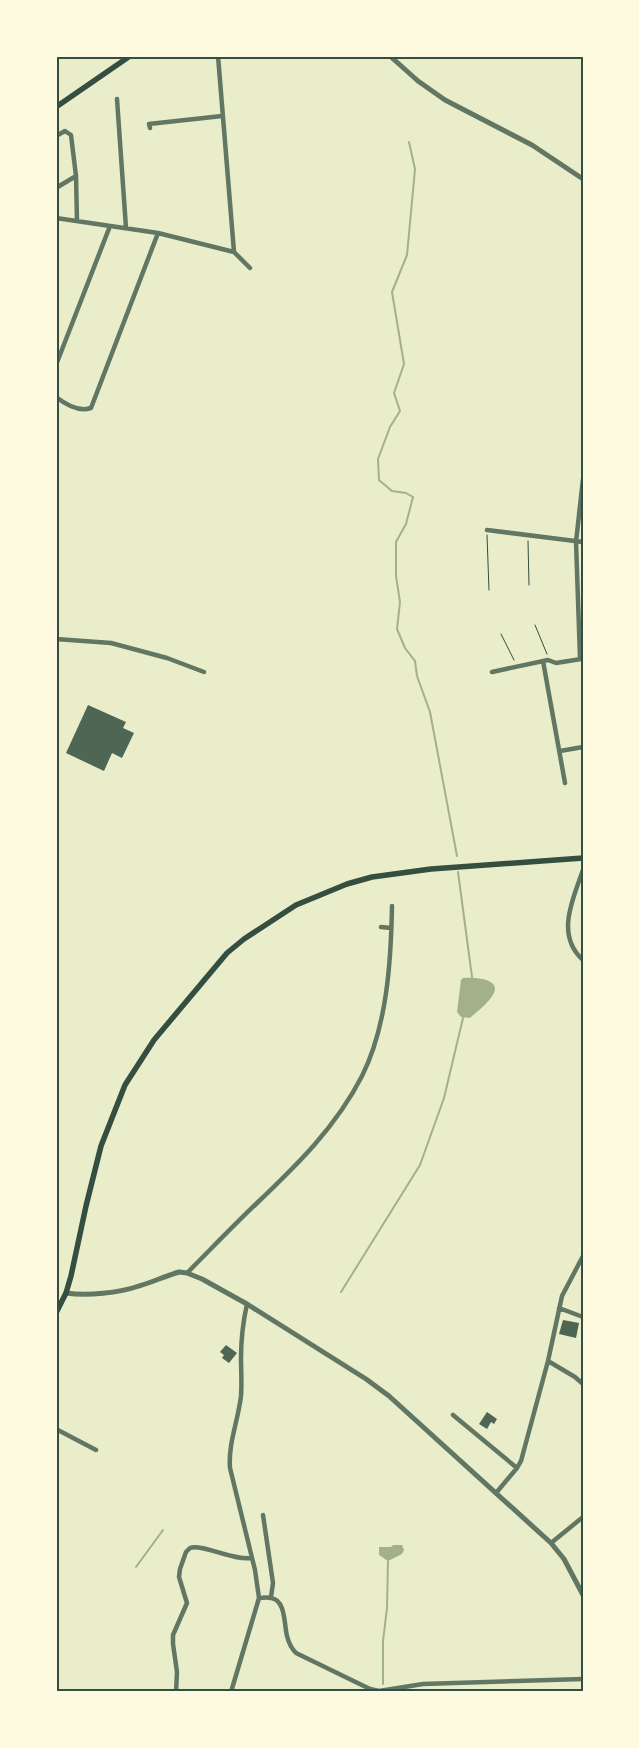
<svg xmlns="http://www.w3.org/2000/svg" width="639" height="1748" viewBox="0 0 639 1748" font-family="Signika,sans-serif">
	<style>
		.water { fill: #a3b18a }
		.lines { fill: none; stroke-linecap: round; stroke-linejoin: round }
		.stream { stroke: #a3b18a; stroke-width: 2 }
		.building { fill: #4f6655 }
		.path { stroke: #344e41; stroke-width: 1 }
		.minor { stroke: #617663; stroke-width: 4.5 }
		.tertiary { stroke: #617663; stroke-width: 5 }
		.secondary { stroke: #344e41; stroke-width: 5.5 }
		.neatline { fill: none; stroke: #344e41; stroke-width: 2 }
	</style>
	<rect width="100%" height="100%" fill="#e9edc9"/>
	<path class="water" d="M 463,978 C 476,977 507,979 490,999 C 485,1006 476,1012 470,1018 L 461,1017 L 457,1012 L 461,980 Z
		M 393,1545 L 402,1545 L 404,1550 L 402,1554 L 388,1561 L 379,1555 L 379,1547 L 391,1547 Z"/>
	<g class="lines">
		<path class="stream" d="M 409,142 L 415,169 L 407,255 L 392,292 L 404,364 L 394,393 L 400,411 L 390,427 L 378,459 L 379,480 L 392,491 L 406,493 L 413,497 L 406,524 L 396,542 L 396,576 L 400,602 L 397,629 L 405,648 L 415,661 L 417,676 L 430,712 L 457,856
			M 458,872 L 472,977
			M 341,1292 L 420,1165 L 444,1098 L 463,1018
			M 136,1567 L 163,1530
			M 383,1684 L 383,1641 L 387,1608 L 388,1561"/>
	</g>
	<path class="building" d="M 88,705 L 126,722 L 123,728 L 134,733 L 122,758 L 112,753 L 104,771 L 66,753 Z
		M 563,1320 L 579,1323 L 576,1338 L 559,1334 Z
		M 226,1345 L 237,1353 L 229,1363 L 222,1358 L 224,1355 L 220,1352 Z
		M 487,1412 L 497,1419 L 494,1424 L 491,1422 L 487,1429 L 479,1424 Z"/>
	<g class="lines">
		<path class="path" d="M 487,535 L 489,590
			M 528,541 L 529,585
			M 535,625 L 547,654
			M 501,634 L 514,660"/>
		<path class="minor" d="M 117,99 L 126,228
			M 150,128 L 149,124 L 222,116
			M 56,136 L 65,131 L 71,135 L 76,176 L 77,221
			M 56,188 L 76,176
			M 56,218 L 158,233 L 234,252 L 218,56
			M 234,252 L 250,268
			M 56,365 L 110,226
			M 56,397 C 65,404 79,412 91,408 L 158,233
			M 487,530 L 583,542
			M 56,639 L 111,643 L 167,658 L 204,672
			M 580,658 L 576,542 L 583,479
			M 543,661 L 565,783
			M 492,672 L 548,660 L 556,663 L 581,659
			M 560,751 L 583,747
			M 583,870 C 573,899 555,935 583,960
			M 381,927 L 391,928
			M 187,1273 C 210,1250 233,1226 256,1204 C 297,1165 336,1127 362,1076 C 387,1026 391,962 392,906
			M 559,1308 L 583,1317
			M 548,1361 L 575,1377 L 583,1384
			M 453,1415 L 517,1468
			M 56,1429 L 96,1450
			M 496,1493 L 517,1468 L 521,1461 L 548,1361 L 562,1296 L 583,1256
			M 263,1515 L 273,1583 L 271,1597
			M 551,1543 L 583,1517
			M 259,1598 C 262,1598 267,1597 271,1598 C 286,1600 284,1625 287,1636 C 289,1644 291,1648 296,1653 L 370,1689 L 379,1691 L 423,1684 L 583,1679
			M 176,1692 L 177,1672 L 173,1644 L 173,1635 L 187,1603 L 179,1577 L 180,1569 L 186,1552 L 190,1548 C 201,1543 233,1561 252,1558
			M 231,1692 L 259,1598 L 255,1570 L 230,1468 C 228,1444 238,1421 241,1396 C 242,1384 241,1370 241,1358 C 241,1340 243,1322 247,1304"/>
		<path class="tertiary" d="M 390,56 L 418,81 L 445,100 L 532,145 L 583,179
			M 66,1293 C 87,1296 119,1293 139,1286 C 153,1282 165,1276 179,1272 L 187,1273 L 202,1279 L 247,1304 L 366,1379 L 389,1396 L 551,1543 L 564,1559 L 583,1595"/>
		<path class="secondary" d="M 56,107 L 130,56
			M 56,1313 L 66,1293 L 71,1276 L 86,1206 L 101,1146 L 125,1085 L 154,1040 L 227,953 L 244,939 L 296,905 L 347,884 L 372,877 L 431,869 L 583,858"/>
	</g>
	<rect width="639" height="1748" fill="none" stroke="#fefae0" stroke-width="115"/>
	<rect x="58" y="58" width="524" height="1632" class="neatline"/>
</svg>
